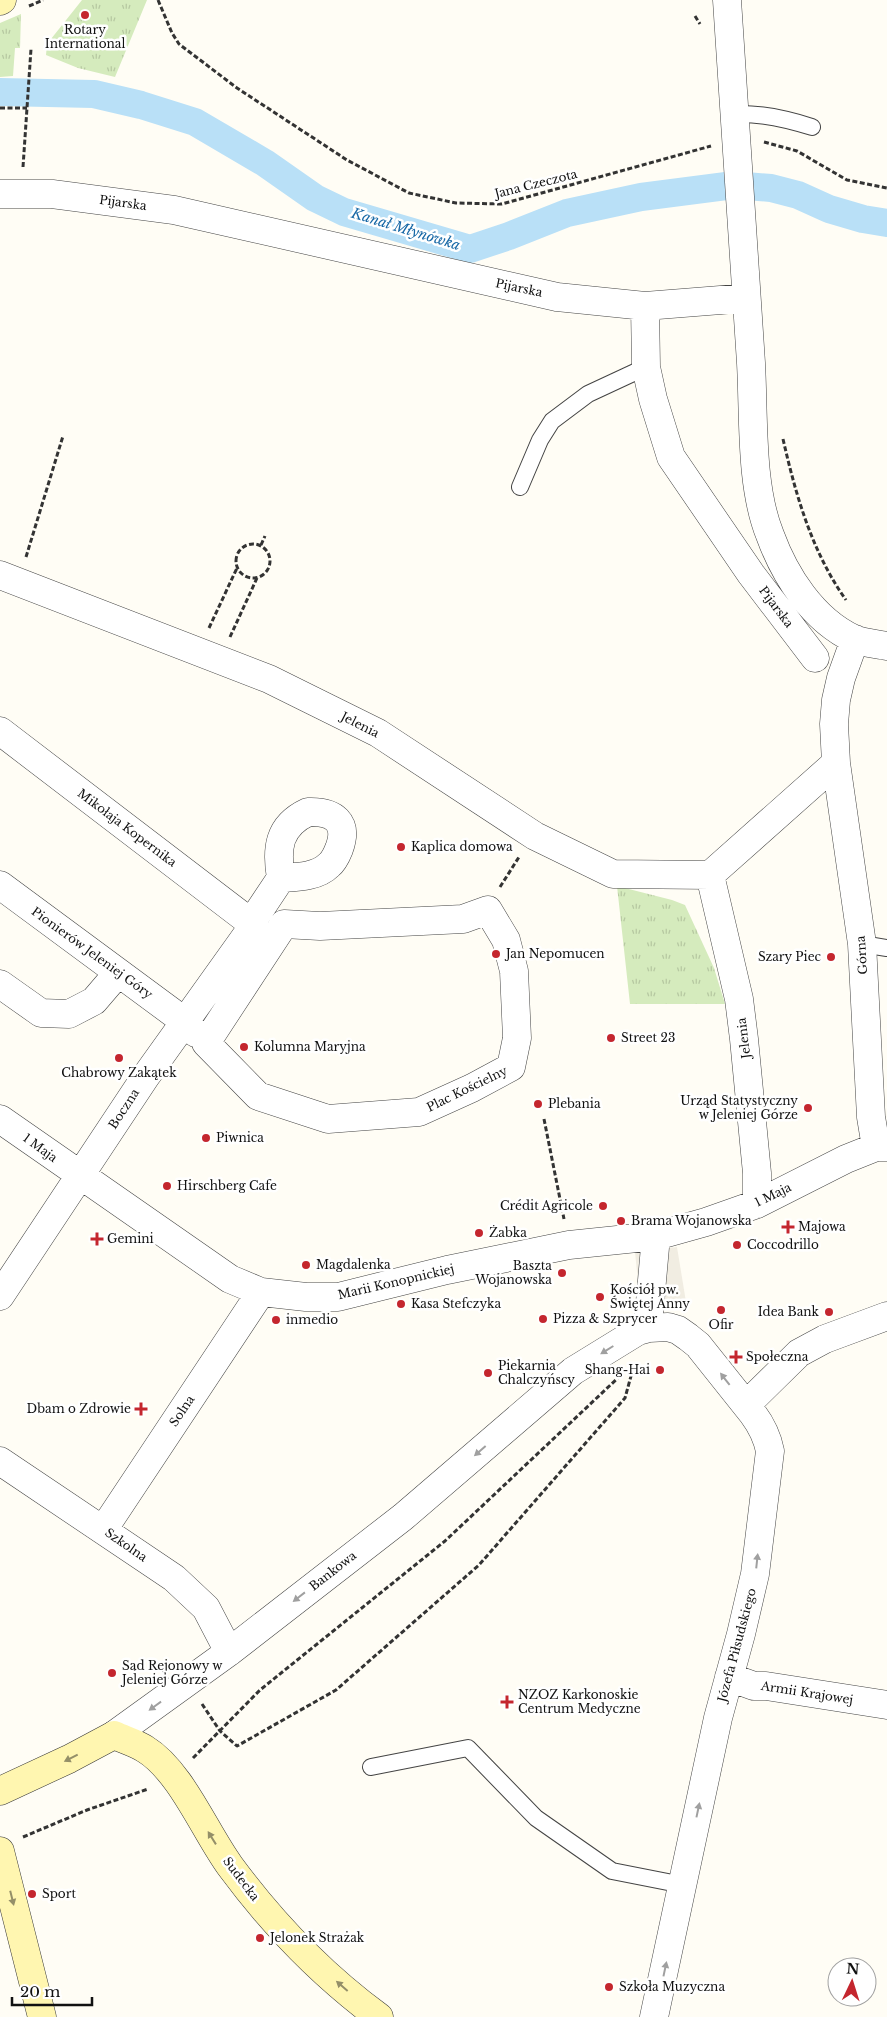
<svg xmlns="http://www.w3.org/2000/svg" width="887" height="2017" viewBox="0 0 887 2017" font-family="'Libre Baskerville',serif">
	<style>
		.grass { fill: url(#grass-tufts) }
		.plaza { fill: #f1ede2 }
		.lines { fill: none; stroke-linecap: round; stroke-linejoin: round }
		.canal { stroke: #b9e0f7; stroke-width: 28 }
		.lane-casing { stroke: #444; stroke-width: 18 }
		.street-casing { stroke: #444; stroke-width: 29 }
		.secondary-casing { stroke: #333; stroke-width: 29 }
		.path { stroke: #333; stroke-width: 3; stroke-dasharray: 5 2.5; stroke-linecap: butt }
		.lane { stroke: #fff; stroke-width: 16 }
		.street { stroke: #fff; stroke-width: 28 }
		.secondary { stroke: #fff6b0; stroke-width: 28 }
		.oneway { fill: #a0a0a0 }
		.oneway2 { fill: #948f68 }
		.poi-dot { fill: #c4262e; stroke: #fff; stroke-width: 2 }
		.labels { text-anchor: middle; stroke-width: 5; stroke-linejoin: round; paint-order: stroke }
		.poi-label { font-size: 12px; fill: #111; stroke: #fff; text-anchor: start }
		.street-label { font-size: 12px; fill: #111; stroke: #fff }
		.water-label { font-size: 14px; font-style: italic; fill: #1768a6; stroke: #fff }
	</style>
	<defs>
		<pattern id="grass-tufts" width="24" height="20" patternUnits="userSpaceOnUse" patternTransform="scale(1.25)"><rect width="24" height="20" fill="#d5ebbd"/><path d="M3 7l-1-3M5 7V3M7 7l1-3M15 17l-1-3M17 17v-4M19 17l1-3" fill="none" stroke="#b6c8a1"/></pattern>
	</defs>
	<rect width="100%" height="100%" fill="#fffdf5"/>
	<path class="grass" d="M 82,0 L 147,0 L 115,77 L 78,68 L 46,55 L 47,44 Z
		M 21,14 L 20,48 L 15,48 L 13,76 L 0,77 L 0,23 Z
		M 617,886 L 672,900 L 685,905 L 714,968 L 725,1004 L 630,1004 Z"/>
	<path class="plaza" d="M 677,1247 L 687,1308 L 641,1311 L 635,1252 Z"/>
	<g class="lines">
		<path class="canal" d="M 0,92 L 94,94 L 141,105 L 195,122 L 265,163 L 315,198 L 344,212 L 470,249 L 509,236 L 567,213 L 641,197 L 734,185 L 771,188 L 798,195 L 829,209 L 863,219 L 887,223"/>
		<defs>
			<path id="lane" d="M 735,114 C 762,113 787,119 812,127
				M 520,487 L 540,440 L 552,421 L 588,394 L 646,367
				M 862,944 L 887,948
				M 371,1767 L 468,1748 L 536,1818 L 612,1871 L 683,1885"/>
			<path id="street" d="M 727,0 C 735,121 743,242 751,363 C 754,416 750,486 770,535 C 785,576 813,620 854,639 C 863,643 877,644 887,646
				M 0,194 L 52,194 L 174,210 L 557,297 L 645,306 L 746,298
				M 645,306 L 646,367 L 653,399 L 671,457 L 751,574 L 815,658
				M 0,575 L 269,679 L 378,733 L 535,836 L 613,874 L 710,875 L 836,763
				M 855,639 L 841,678 L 836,700 L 834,724 L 836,763 L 862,944 L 871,1117 L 876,1147
				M 0,731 L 254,925 L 146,1076 L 0,1296
				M 308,812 C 334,811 349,822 339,849 C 337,854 334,861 329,865 C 317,877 297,877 281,878 C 276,849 278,826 308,812 Z
				M 710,875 L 739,999 L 744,1039 L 757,1173 L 757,1204
				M 0,885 L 184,1021 L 196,1033
				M 488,910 L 506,940 L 514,971 L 517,1038 L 511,1067 L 472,1088 L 419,1112 L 328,1119 L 258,1096 L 206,1043 L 284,924 L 320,926 L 463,919 Z
				M 251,923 L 281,878
				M 0,984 L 41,1013 L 69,1014 L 94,1001 L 118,973
				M 0,1119 L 230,1279 L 261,1292 L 306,1297 L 338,1297 L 447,1270 L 569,1245 L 656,1236 L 706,1222 L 757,1204 L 846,1159 L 876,1147 L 887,1147
				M 649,1314 L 656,1236
				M 746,1405 L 799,1353 L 825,1339 L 887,1316
				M 0,1461 L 174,1578 L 206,1608 L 229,1652
				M 103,1530 L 261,1292
				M 729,1677 L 754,1686 L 766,1686 L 887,1705
				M 114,1735 L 229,1652 L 403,1517 L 573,1371 L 638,1331 L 649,1328 L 668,1327 L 678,1330 L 688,1337 L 698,1345 L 753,1414 C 762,1426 767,1436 770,1451 L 755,1574 L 741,1634 L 718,1718 L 654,2017"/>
			<path id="secondary" d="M 0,1 L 2,0
				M 0,1791 L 69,1759 L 114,1735 C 125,1740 136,1743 145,1749 C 181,1771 205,1832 230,1866 C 272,1923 322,1975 379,2017
				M 0,1851 L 42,2017"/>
		</defs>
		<use href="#lane" class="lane-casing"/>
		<use href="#street" class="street-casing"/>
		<use href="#secondary" class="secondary-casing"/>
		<path class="path" d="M 158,0 L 172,33 L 179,44 L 237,88 L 347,160 L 409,193 L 456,203 L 502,204 L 711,146
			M 29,6 L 43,0
			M 695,16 L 700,24
			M 0,108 L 27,108
			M 764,142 L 797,151 L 847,180 L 887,188
			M 23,167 L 31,49
			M 783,439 C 796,496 812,552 846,600
			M236 561a17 17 0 1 1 34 0a17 17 0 1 1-34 0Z
			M 261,545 L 265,536
			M 26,557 L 63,436
			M 209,628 L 237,568
			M 230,637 L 257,578
			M 500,887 L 519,857
			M 544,1119 L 564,1219
			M 202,1704 L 220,1731 L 237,1746 L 336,1690 L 479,1565 L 625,1398 L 634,1365
			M 193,1758 L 260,1690 L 445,1541 L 620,1376
			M 23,1837 L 87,1810 L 148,1789"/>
		<use href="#lane" class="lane"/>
		<use href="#street" class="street"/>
		<use href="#secondary" class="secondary"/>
	</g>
	<defs><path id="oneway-solid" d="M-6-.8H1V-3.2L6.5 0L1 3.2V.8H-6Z" transform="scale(1.25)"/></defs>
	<g class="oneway">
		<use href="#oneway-solid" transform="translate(607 1350) rotate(148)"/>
		<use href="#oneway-solid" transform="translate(725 1379) rotate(-128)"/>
		<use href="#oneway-solid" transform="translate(480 1451) rotate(139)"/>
		<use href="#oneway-solid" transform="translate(757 1561) rotate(-84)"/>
		<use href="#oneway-solid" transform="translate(299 1597) rotate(142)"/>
		<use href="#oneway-solid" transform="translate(155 1706) rotate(144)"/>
		<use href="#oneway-solid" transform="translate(698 1810) rotate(-78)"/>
		<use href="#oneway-solid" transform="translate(665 1969) rotate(-78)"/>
	</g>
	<g class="oneway2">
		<use href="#oneway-solid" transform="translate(71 1758) rotate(153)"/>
		<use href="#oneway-solid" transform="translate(212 1838) rotate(-122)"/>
		<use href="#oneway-solid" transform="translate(12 1898) rotate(76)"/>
		<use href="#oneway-solid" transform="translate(342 1986) rotate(-139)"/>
	</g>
	<g class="poi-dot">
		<circle cx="85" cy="15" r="5"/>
		<circle cx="401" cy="847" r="5"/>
		<circle cx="496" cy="954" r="5"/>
		<circle cx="831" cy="957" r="5"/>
		<circle cx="611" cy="1038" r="5"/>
		<circle cx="244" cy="1047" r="5"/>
		<circle cx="119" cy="1058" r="5"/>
		<circle cx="538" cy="1104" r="5"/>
		<circle cx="808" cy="1108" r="5"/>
		<circle cx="206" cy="1138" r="5"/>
		<circle cx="167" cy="1186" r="5"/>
		<circle cx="603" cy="1206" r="5"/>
		<circle cx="621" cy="1221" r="5"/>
		<path d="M785.5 1219.5h5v5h5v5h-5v5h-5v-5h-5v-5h5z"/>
		<circle cx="479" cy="1233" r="5"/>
		<path d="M94.5 1231.5h5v5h5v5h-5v5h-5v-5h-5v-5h5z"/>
		<circle cx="737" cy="1245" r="5"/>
		<circle cx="306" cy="1265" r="5"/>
		<circle cx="562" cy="1273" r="5"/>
		<circle cx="600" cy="1297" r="5"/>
		<circle cx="401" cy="1304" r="5"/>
		<circle cx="721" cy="1310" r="5"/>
		<circle cx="829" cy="1312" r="5"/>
		<circle cx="543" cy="1319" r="5"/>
		<circle cx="276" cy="1320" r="5"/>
		<path d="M733.5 1349.5h5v5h5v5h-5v5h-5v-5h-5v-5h5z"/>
		<circle cx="660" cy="1370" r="5"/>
		<circle cx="488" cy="1373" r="5"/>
		<path d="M138.5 1401.5h5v5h5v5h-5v5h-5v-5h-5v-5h5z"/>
		<circle cx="112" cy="1673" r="5"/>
		<path d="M504.5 1694.5h5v5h5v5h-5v5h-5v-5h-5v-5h5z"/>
		<circle cx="32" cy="1894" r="5"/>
		<circle cx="260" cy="1938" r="5"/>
		<circle cx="609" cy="1987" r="5"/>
	</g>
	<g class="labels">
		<g class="poi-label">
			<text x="85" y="34" text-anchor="middle">Rotary<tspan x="85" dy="14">International</tspan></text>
			<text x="411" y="851">Kaplica domowa</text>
			<text x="506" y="958">Jan Nepomucen</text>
			<text x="821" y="961" text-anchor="end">Szary Piec</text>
			<text x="621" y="1042">Street 23</text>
			<text x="254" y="1051">Kolumna Maryjna</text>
			<text x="119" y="1077" text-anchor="middle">Chabrowy Zakątek</text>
			<text x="798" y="1105" text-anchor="end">Urząd Statystyczny<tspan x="798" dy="14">w Jeleniej Górze</tspan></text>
			<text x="548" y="1108">Plebania</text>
			<text x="216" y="1142">Piwnica</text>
			<text x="177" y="1190">Hirschberg Cafe</text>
			<text x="593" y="1210" text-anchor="end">Crédit Agricole</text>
			<text x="631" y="1225">Brama Wojanowska</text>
			<text x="798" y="1231">Majowa</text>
			<text x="489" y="1237">Żabka</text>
			<text x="107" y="1243">Gemini</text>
			<text x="747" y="1249">Coccodrillo</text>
			<text x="316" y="1269">Magdalenka</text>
			<text x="552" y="1270" text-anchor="end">Baszta<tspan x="552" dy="14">Wojanowska</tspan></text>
			<text x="610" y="1294">Kościół pw.<tspan x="610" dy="14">Świętej Anny</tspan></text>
			<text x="411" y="1308">Kasa Stefczyka</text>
			<text x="819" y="1316" text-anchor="end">Idea Bank</text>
			<text x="553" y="1323">Pizza &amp; Szprycer</text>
			<text x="286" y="1324">inmedio</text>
			<text x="721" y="1329" text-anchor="middle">Ofir</text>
			<text x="746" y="1361">Społeczna</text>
			<text x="498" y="1370">Piekarnia<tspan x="498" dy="14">Chalczyńscy</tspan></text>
			<text x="650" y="1374" text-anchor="end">Shang-Hai</text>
			<text x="131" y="1413" text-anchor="end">Dbam o Zdrowie</text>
			<text x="122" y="1670">Sąd Rejonowy w<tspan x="122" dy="14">Jeleniej Górze</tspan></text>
			<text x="518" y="1699">NZOZ Karkonoskie<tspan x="518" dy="14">Centrum Medyczne</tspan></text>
			<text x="42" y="1898">Sport</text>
			<text x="270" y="1942">Jelonek Strażak</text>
			<text x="619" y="1991">Szkoła Muzyczna</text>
		</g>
		<g class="street-label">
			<text transform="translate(536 184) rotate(-14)" y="4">Jana Czeczota</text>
			<text transform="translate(123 203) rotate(8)" y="4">Pijarska</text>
			<text transform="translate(519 288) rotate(12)" y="4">Pijarska</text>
			<text transform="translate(776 607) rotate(53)" y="4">Pijarska</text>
			<text transform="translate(360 725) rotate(27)" y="4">Jelenia</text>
			<text transform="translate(127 828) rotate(37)" y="4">Mikołaja Kopernika</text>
			<text transform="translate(92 953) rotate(36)" y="4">Pionierów Jeleniej Góry</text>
			<text transform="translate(862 955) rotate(-94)" y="4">Górna</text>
			<text transform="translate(744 1038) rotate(-97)" y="4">Jelenia</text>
			<text transform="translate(467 1089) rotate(-26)" y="4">Plac Kościelny</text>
			<text transform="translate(124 1109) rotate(-57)" y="4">Boczna</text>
			<text transform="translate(40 1148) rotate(36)" y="4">1 Maja</text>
			<text transform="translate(773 1195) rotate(-26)" y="4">1 Maja</text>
			<text transform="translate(396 1282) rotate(-13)" y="4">Marii Konopnickiej</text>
			<text transform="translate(182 1411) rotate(-56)" y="4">Solna</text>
			<text transform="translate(126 1545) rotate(35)" y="4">Szkolna</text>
			<text transform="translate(333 1571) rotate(-38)" y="4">Bankowa</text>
			<text transform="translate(737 1645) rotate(-75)" y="4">Józefa Piłsudskiego</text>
			<text transform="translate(807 1693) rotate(9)" y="4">Armii Krajowej</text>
			<text transform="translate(241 1879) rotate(53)" y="4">Sudecka</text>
		</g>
		<g class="water-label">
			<text transform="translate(406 229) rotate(17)" y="5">Kanał Młynówka</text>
		</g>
	</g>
	<g transform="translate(852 1982) rotate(4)"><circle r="24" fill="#ffffff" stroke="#a0a0a0"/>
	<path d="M0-4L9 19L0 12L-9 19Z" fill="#c4262e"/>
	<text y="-8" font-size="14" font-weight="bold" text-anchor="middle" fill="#111111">N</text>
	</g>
	<path d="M12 1997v8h80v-8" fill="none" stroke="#111111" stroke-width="2.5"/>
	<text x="20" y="1997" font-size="15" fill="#111111" stroke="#ffffff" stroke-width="4" paint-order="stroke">20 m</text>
</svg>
